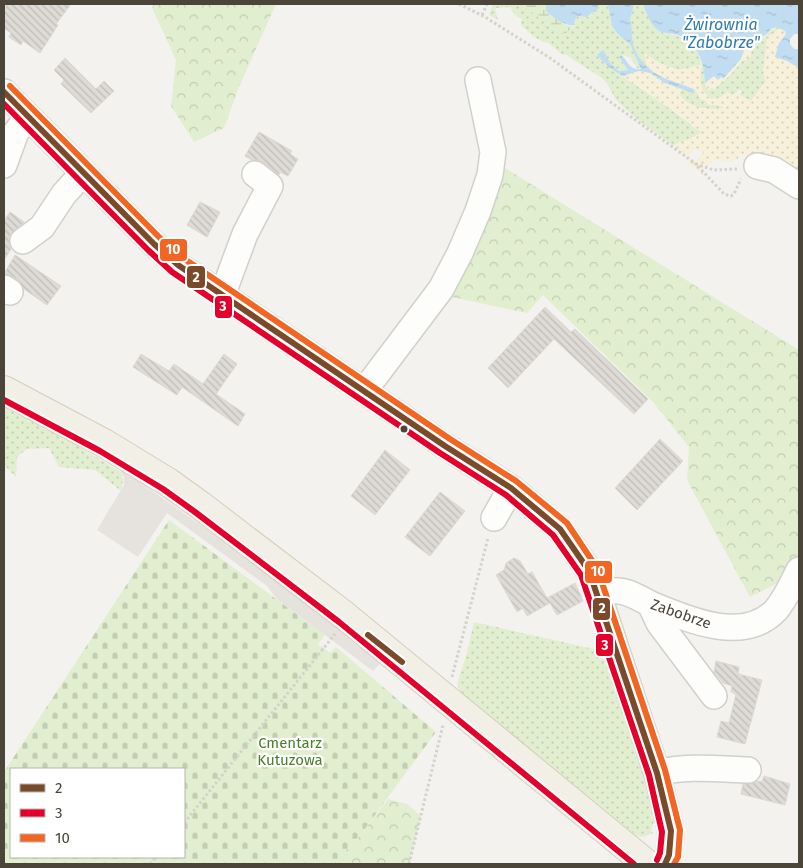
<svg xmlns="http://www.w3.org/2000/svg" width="803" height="868" viewBox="0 0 803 868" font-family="'Fira Sans',sans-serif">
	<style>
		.grass { fill: url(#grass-dots) }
		.forest { fill: url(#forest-crowns) }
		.wetland { fill: url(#wetland-marsh) }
		.sand { fill: url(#sand-dots) }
		.cemetery { fill: url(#cemetery-stones); fill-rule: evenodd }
		.parking { fill: #e6e3df }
		.water { fill: url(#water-ripples) }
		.building { fill: url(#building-back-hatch); stroke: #dcd9d4 }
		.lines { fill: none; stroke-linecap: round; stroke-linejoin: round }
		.minor-casing { stroke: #d2d0cb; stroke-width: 28 }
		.major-casing { stroke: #d6cebb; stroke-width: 30 }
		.path { stroke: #d3d2cc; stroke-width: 3; stroke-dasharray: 2.5 2.5; stroke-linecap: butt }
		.minor { stroke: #fdfdfc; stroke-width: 25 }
		.major { stroke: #f2efe6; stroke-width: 28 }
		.bus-1-casing { stroke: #fff; stroke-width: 10 }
		.bus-2-casing { stroke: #fff; stroke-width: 10 }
		.bus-3-casing { stroke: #fff; stroke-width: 10 }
		.bus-1 { stroke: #7a4b2a; stroke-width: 6 }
		.bus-2 { stroke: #e4002b; stroke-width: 6 }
		.bus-3 { stroke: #f26522; stroke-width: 6 }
		.bus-dot { fill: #4b4439; stroke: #fff; stroke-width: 2 }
		.labels { text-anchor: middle; stroke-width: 4.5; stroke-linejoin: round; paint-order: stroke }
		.street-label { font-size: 15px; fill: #4b4439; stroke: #fff }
		.park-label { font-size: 15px; fill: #4a7f2a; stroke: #fff }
		.water-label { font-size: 16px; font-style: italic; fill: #2e7ab2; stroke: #fff }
		.line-badge { stroke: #fff; stroke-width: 2 }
		.badge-label { font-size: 14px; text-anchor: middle; font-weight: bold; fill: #fff }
	</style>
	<defs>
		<pattern id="grass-dots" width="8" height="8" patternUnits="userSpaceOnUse" patternTransform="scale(1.25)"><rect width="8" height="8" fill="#e1eecf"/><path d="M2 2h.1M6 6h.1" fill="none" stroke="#c3cdb2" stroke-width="1.8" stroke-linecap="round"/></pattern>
		<pattern id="forest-crowns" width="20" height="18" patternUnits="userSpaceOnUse" patternTransform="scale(1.25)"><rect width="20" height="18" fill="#e1eecf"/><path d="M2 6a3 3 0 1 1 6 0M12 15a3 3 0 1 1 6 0" fill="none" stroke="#c3cdb2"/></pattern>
		<pattern id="wetland-marsh" width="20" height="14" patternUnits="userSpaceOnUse" patternTransform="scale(1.25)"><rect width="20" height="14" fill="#e1eecf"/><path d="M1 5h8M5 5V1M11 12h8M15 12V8" fill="none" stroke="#c3cdb2"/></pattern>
		<pattern id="sand-dots" width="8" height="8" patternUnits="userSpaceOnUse" patternTransform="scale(1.25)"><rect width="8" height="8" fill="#f7f0da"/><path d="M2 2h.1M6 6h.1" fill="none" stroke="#d5cfbc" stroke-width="1.8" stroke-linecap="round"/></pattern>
		<pattern id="cemetery-stones" width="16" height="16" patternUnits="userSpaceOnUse" patternTransform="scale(1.25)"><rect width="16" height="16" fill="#e1eecf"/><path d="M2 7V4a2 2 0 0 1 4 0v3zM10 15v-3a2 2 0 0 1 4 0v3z" fill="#c3cdb2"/></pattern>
		<pattern id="water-ripples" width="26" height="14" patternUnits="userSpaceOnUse" patternTransform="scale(1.25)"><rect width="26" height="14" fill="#c0ddf1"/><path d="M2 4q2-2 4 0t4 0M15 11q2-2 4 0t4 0" fill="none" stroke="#a6bfcf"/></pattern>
		<pattern id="building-back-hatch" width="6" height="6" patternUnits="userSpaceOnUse" patternTransform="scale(1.25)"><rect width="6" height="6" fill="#dedbd6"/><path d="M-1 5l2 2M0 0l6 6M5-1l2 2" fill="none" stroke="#c0bdb8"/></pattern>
	</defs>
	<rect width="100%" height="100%" fill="#f4f2ee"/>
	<path class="grass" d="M 493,4 L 522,4 L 552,28 L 566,33 L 575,26 L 574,22 L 577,16 L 588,17 L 594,12 L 597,12 L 597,8 L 599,4 L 608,4 L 612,26 L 618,34 L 630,44 L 641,69 L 637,68 L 630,57 L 621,55 L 619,57 L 628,70 C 615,74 608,62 603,50 L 597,55 C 608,69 629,80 643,90 C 676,113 707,135 738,159 L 728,162 L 714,159 L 708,166 L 702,168 L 703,175 L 686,160 L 697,160 L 704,152 L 694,148 L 689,156 C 666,140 641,124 620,104 C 612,97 611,86 603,79 C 591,70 578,64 567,55 L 561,54 L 549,43 C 538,42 529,33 521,25 L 522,19 L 515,15 L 510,7 L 496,8 L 495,9 L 498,20 L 489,15 Z
		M 634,4 L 643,4 L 647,14 L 657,29 L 664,33 L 682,37 L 697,50 L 702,65 L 705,69 L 706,88 C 721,89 734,70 743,60 L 746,60 C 754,45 764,35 777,27 L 782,29 L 769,36 L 763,72 L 766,81 L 751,101 L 739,95 L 742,92 L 739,89 L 736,93 L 731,95 L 728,92 L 721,97 L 711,99 C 698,91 700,78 701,65 L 679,70 L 659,63 L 645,54 L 647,67 C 639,59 631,48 631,36 C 630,30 632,25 630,20 Z
		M 682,89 L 693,93 L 695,90 L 701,99 L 726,108 C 708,110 690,110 679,94 Z
		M 4,406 L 58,434 L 121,472 L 123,480 L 121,491 L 95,470 L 59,467 L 49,448 L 27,449 L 17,457 L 16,477 L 4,465 Z
		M 474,622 L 607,652 L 647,776 L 656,814 L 651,831 L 653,833 L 643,837 L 637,836 L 460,692 L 457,684 L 467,653 Z"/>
	<path class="forest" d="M 154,4 L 276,4 L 239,87 L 224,128 L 194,142 L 171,106 L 176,60 L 152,8 Z
		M 505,168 L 799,350 L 799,572 L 750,597 L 687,480 L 689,447 L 653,402 L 543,295 L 527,313 L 447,296 L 480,234 Z
		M 388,799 L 407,804 L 421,816 L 409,864 L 333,864 L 361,834 Z"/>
	<path class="wetland" d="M 522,4 L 546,4 L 546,11 L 566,25 L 574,26 L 566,33 L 564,34 L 552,28 Z"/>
	<path class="sand" d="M 779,29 L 785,31 L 786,34 L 779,59 L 787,61 L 799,68 L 799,193 L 739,152 L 738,159 C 731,164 722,161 714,159 L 708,166 L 702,168 L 703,175 L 686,160 L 697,160 L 704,152 L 694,148 L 689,156 L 673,145 L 692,138 L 701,132 L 691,126 L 693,124 L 623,76 L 639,71 L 650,73 L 663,81 L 662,82 L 682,89 L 679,93 C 689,109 707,110 724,108 L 719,105 L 709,105 L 695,90 L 687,86 L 668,80 L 647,67 L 644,53 L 659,63 L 679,70 L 702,65 C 699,78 699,91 711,99 L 721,97 L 728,92 L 731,95 L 736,93 L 751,101 L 766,81 L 763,72 L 767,37 Z
		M 765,36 C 759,44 751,45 751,57 L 743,60 L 725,78 L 724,82 L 719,84 L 714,90 L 712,88 L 708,91 L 705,83 L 714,76 L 722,79 L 741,59 L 744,50 Z"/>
	<path class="cemetery" d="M 169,520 L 325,635 L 318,644 L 330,653 L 336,647 L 436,732 L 361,834 L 333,864 L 4,864 L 4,772 ZM 11,769 L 184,769 L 184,857 L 11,857 Z"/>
	<path class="parking" d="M 116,463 L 149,484 L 147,487 L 264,570 L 384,659 L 373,671 L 277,599 L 267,586 L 167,513 L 138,557 L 97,530 L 124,485 L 124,477 Z"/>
	<path class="water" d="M 546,4 L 599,4 L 597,8 L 597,12 L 593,12 L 587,17 L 577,16 L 574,22 L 575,25 C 564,27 554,17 546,11 Z
		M 608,4 L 618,4 L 619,5 L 620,4 L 634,4 L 630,20 C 633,26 630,39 635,50 C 641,64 655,75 669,80 C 679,84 686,85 695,90 L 693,93 L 662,82 L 662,81 L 650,73 L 639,71 L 623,76 C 613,71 604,63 597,55 L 603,50 L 610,63 L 619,71 L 628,70 L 619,57 L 621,55 C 628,61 630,71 641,69 L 630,44 L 618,34 L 612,26 Z
		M 643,4 L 799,4 L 799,34 L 794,34 L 790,39 L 790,44 L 794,49 L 799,49 L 799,68 L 787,61 L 775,57 L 779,43 L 786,34 L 785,31 L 777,27 L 771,29 L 768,33 L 744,50 L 741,59 L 723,79 L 721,77 L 718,80 L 714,76 L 705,83 C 705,65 698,42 678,35 C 672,33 665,34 659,31 C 651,25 646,13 643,4 Z"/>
	<path class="building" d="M 7,4 L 71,4 L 56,24 L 58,25 L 40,53 L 23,41 L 21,45 L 9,37 L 11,33 L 4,28 L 4,9 Z
		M 65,58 L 96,89 L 104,81 L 114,91 L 91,113 L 61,84 L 64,80 L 54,70 Z
		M 259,132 L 292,151 L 290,154 L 298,159 L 288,176 L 280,172 L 279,175 L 264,163 L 258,160 L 252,160 L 245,156 Z
		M 200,202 L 220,212 L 207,237 L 187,225 Z
		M 10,212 L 24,222 L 10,235 L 9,242 L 11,249 L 4,260 L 4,221 Z
		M 15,255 L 61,286 L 47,305 L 24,289 L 18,280 L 12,276 L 4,274 Z
		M 545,307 L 571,332 L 575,329 L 648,399 L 634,414 L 554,339 L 508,388 L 488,368 Z
		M 141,354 L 169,371 L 174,364 L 203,384 L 224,354 L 237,364 L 216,394 L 245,414 L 238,426 L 182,387 L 177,395 L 133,367 Z
		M 660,439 L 683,461 L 637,510 L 615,488 Z
		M 385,450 L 410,470 L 375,515 L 351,496 Z
		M 440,492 L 465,511 L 430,556 L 405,537 Z
		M 514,558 L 520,561 L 528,574 L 532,572 L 547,598 L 575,583 L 583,601 L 557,615 L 550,603 L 527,616 L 523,608 L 517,612 L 496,575 L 504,570 L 506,563 Z
		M 716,661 L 739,667 L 738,674 L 762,680 L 745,744 L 717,737 L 721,721 L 729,723 L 736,694 L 731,692 L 732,686 L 723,683 L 714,672 Z
		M 764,776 L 790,784 L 785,805 L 741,794 L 743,784 L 754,783 L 757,781 L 762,782 Z"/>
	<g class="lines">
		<defs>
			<path id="minor" d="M 4,92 L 154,244 L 178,265 L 445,446 L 511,488 L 560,529 L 589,571 L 599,597 L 657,773 L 671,831 L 669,855 L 665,864
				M 4,165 L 16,132 L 28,117
				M 757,166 L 774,170 L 799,186
				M 23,241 L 42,227 L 64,194 L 83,173
				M 4,288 L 10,292
				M 222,296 L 245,234 L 270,186 L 255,174
				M 364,391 L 441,289 L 460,253 L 478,211 L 490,175 L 493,152 L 478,80
				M 494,518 L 511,488
				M 599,597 C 603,595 609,591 613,591 C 627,589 641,600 653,605 C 689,620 744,644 776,610 C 786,598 792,584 799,570
				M 650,604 L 659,623 L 714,696
				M 657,773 C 687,765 718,769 748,770"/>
			<path id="major" d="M 4,390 L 104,443 L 168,482 L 200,505 L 344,615 L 647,864"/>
		</defs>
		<use href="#minor" class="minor-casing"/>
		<use href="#major" class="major-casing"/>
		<path class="path" d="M 459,4 L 485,17 L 550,58 L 696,164
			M 482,15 L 487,4
			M 737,169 L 714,170 L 696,164 L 724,194 L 731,196 L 734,194 L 741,179
			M 452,677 L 488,538
			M 184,823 L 335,634
			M 150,864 L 156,857
			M 409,864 L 443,725"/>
		<use href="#minor" class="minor"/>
		<use href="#major" class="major"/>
		<defs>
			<path id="bus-1" d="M 4,92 L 154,244 L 178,265 L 445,446 L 511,488 L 560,529 L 589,571 L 657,773 L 671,831 L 669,855 L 665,864
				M 368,635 L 402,662"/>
			<path id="bus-2" d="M 4,104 L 148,250 L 172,272 L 440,453 L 506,495 L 553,535 L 581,575 L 649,775 L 662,832 L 660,853 L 657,860
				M 4,400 L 100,451 L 163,489 L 195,512 L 339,622 L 634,864"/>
			<path id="bus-3" d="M 10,86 L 160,238 L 183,258 L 450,439 L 516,481 L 567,523 L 597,568 L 665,770 L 680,830 L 678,857 L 674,864"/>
		</defs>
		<use href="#bus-1" class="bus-1-casing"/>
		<use href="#bus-2" class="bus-2-casing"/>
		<use href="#bus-3" class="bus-3-casing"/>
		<use href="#bus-1" class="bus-1"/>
		<use href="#bus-2" class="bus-2"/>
		<use href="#bus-3" class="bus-3"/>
	</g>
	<circle class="bus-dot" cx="404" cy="429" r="4.5"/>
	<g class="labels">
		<g class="street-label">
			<text transform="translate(681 614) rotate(19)" y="5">Zabobrze</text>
		</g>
		<g class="park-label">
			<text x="290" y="748">Cmentarz<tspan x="290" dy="17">Kutuzowa</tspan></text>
		</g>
		<g class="water-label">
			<text x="721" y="30">Żwirownia<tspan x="721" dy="18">"Zabobrze"</tspan></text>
		</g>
	</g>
	<g class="line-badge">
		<rect x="159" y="238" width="29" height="24" rx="5" fill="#f26522"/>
		<rect x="186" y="265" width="20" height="24" rx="5" fill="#7a4b2a"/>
		<rect x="214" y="295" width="19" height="24" rx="5" fill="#e4002b"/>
		<rect x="584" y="560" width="29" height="24" rx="5" fill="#f26522"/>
		<rect x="592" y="597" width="19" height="24" rx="5" fill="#7a4b2a"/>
		<rect x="595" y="633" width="19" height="24" rx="5" fill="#e4002b"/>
	</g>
	<g class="badge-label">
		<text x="173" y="254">10</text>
		<text x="196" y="282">2</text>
		<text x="223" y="311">3</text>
		<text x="598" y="576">10</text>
		<text x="602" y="613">2</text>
		<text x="605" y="650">3</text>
	</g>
	<rect width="803" height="868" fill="none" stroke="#4b4439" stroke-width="10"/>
	<rect x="10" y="768" width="175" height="90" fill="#ffffff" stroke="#b7b4b0"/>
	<rect x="20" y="784" width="25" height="8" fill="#7a4b2a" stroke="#b7b4b0"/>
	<text x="55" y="793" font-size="15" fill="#4b4439">2</text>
	<rect x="20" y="809" width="25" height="8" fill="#e4002b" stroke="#b7b4b0"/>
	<text x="55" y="818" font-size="15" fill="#4b4439">3</text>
	<rect x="20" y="834" width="25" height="8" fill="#f26522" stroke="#b7b4b0"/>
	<text x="55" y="843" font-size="15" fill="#4b4439">10</text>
</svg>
